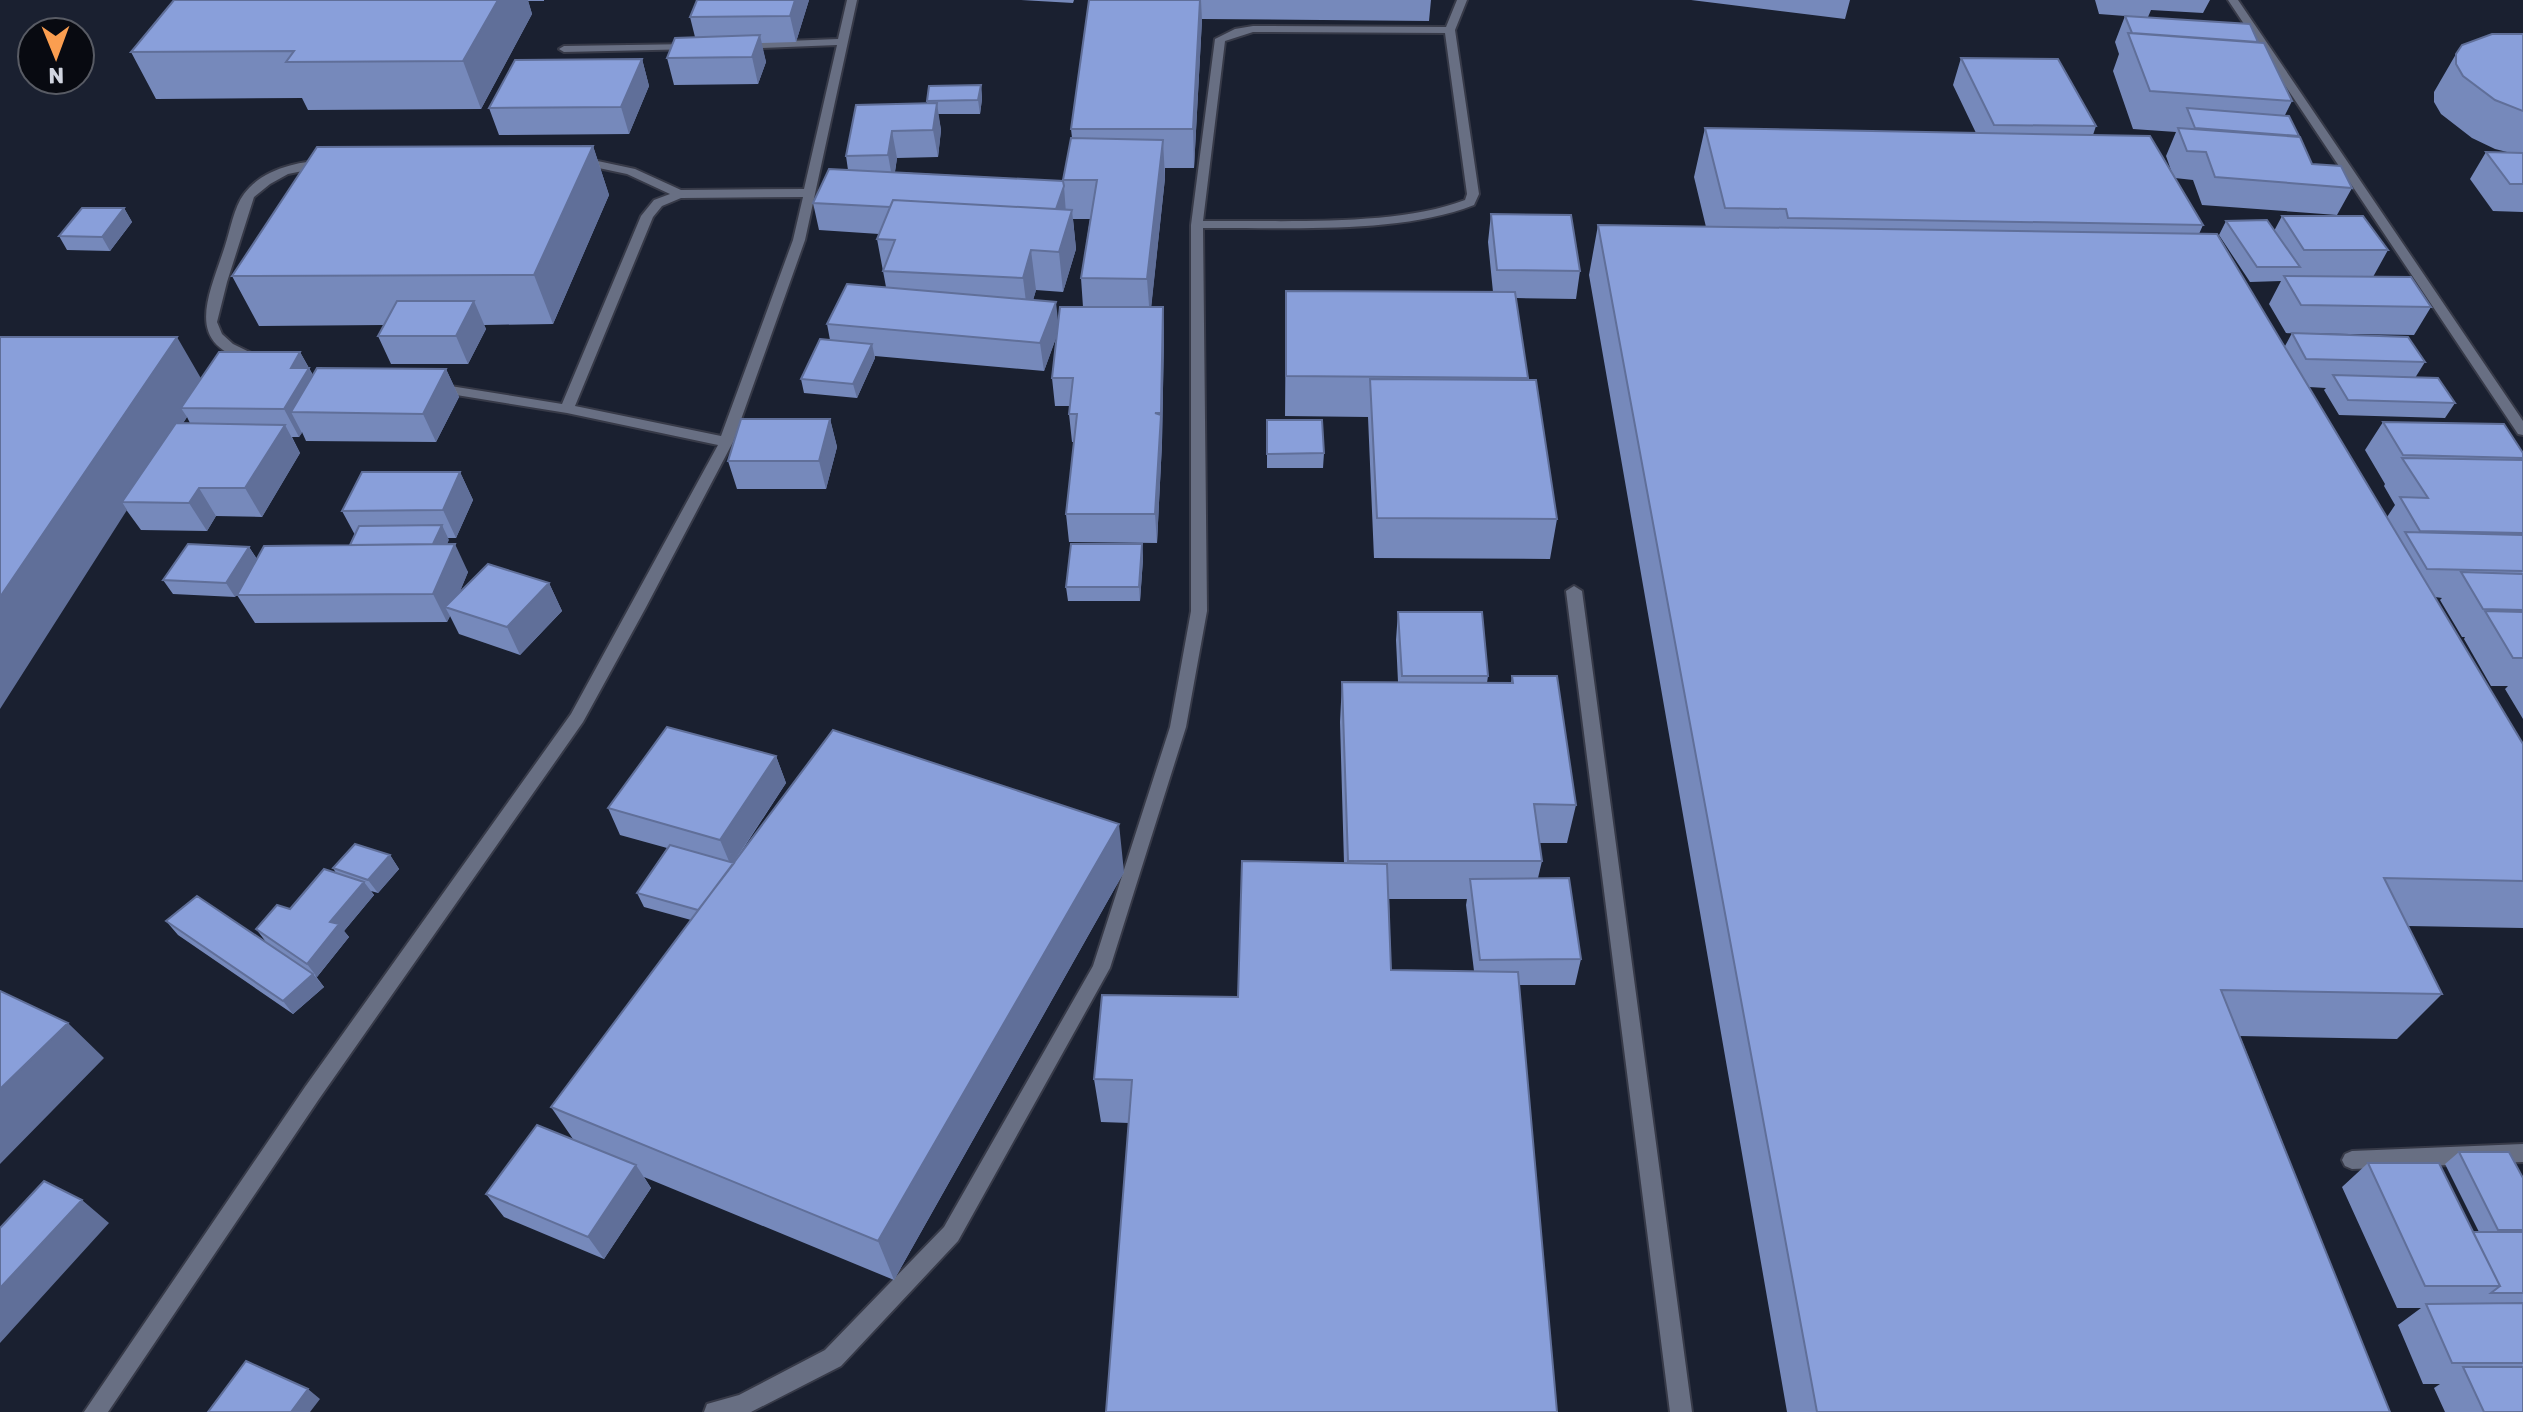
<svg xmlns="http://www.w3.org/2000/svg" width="2523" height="1412" viewBox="0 0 2523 1412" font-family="Rubik,sans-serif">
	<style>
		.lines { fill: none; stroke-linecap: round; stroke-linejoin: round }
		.service-casing { stroke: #373a48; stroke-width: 4 }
		.minor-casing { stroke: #373a48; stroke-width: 4 }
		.service { fill: #686f83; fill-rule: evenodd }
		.minor { fill: #686f83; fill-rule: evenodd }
		.wall { fill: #7689bb; fill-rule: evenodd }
		.shaded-wall { fill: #606f99 }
		.building { fill: #899fda; stroke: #606f99; stroke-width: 2 }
	</style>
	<rect width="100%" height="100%" fill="#1a2030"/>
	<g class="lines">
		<defs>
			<path id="service" d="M 847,0 L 857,0 L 805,240 L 733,442 L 645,609 L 583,722 L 319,1099 L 108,1412 L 84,1412 L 305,1087 L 571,714 L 718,445 L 567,413 L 438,392 L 431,388 L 438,384 L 562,404 L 641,216 L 654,200 L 670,194 L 627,174 L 575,163 L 575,159 L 593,160 L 635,169 L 681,190 L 804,189 L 837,45 L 740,49 L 735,46 L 740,43 L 838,39 ZM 803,197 L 793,240 L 721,436 L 575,406 L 653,217 L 662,206 L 681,198 Z
				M 1457,0 L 1467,0 L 1455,30 L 1479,194 L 1474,205 C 1397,235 1286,227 1203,228 L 1207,611 L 1186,727 L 1110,968 L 958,1241 L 841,1366 L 751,1412 L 704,1412 L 707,1404 L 739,1395 L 825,1350 L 944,1227 L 1093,966 L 1170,727 L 1191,611 L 1191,225 L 1215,39 L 1235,29 L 1253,26 L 1446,27 ZM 1253,32 L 1445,33 L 1467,194 L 1465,200 C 1395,227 1280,220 1203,221 L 1225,41 Z
				M 693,44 L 697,45 L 697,49 L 564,52 L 559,49 L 564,46 Z
				M 328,160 L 334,163 L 332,165 L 288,174 L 270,184 L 254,197 L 227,282 L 217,322 L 222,334 L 233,344 L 264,359 L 257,363 C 181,347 208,299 225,246 C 230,231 234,207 244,194 C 262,169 299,161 328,160 Z
				M 1574,586 L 1582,591 L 1692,1412 L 1670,1412 L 1566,591 Z"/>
			<path id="minor" d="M 2228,0 L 2238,0 L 2523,421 L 2523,435 L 2518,434 Z
				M 2523,1144 L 2523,1162 L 2352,1169 L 2345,1166 L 2342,1160 L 2345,1154 L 2352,1151 Z"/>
		</defs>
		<use href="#service" class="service-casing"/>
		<use href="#minor" class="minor-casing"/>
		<use href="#service" class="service"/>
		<use href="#minor" class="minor"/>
	</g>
	<path class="wall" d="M 174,0 L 544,0 L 544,1 L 528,1 L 532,14 L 481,109 L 308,110 L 302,98 L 156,99 L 131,52 Z
		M 697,0 L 809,0 L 796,42 L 761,43 L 766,62 L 758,84 L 674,85 L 667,58 L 695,37 L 690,17 Z
		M 1021,0 L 1074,0 L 1073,3 Z
		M 1089,0 L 1431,0 L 1429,21 L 1202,19 L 1194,168 L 1165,168 L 1165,178 L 1151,307 L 1163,307 L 1164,335 L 1162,443 L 1157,543 L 1069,542 L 1066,514 L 1074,442 L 1072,442 L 1069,414 L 1070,406 L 1055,406 L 1052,378 L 1057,335 L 1044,371 L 875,356 L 875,358 L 857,398 L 804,393 L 801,379 L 830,340 L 827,324 L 886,287 L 877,239 L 879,234 L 819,230 L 813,203 L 848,170 L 846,156 L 927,104 L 927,101 L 981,85 L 982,99 L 980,114 L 938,114 L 941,130 L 938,157 L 897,158 L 895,172 L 1063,181 L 1071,138 L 1072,138 L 1071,129 ZM 1073,219 L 1090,219 L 1081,278 L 1083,307 L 1058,323 L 1033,300 L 1036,290 L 1063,292 L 1076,249 Z
		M 1691,0 L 1850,0 L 1845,19 Z
		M 2095,0 L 2210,0 L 2203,13 L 2151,10 L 2148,17 L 2258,42 L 2292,101 L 2285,115 L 2299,136 L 2298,137 L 2312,164 L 2352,188 L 2337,215 L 2202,205 L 2193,180 L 2175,178 L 2203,225 L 2199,234 L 2285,346 L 2292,333 L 2425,362 L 2415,378 L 2455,403 L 2445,418 L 2339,415 L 2324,390 L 2326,388 L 2309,387 L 2387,517 L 2395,505 L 2384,486 L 2385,484 L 2365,450 L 2383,422 L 2523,453 L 2523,719 L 2505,689 L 2508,686 L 2491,686 L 2464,639 L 2465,637 L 2462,637 L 2440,600 L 2442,598 L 2435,597 L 2523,744 L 2523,928 L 2408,926 L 2442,994 L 2397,1039 L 2240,1036 L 2390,1412 L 1787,1412 L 1589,275 L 1598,225 L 1706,227 L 1694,177 L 1705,128 L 1976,133 L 1953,85 L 1961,58 L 2096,126 L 2093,135 L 2172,173 L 2166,156 L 2176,132 L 2133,129 L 2113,71 L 2119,54 L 2115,42 L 2125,16 L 2099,14 Z
		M 2523,34 L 2523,212 L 2493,211 L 2470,179 L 2486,152 L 2511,153 L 2495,149 L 2472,138 L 2441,114 L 2434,102 L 2434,92 L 2456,54 Z
		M 642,59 L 649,86 L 629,134 L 499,135 L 489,108 Z
		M 593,146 L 609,195 L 553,324 L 484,325 L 486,329 L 468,364 L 391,364 L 378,336 L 384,325 L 259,326 L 232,276 Z
		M 124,208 L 132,222 L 110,251 L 67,250 L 59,236 Z
		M 1491,214 L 1580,271 L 1576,299 L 1516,298 L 1527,380 L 1557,519 L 1550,559 L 1374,558 L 1368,417 L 1285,416 L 1286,291 L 1493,292 L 1488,242 Z
		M 2282,216 L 2388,250 L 2373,277 L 2431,307 L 2414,335 L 2286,333 L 2269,304 L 2281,281 L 2250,282 L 2219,235 L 2226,221 L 2274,231 Z
		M 0,337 L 201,378 L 300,352 L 313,375 L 446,369 L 459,397 L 436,442 L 306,441 L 302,432 L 299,437 L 292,437 L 300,453 L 262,517 L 216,516 L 207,531 L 141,530 ZM 187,417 L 190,423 L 183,423 Z
		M 830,419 L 837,447 L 826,489 L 737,489 L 728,461 Z
		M 1267,420 L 1324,453 L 1323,468 L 1267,468 Z
		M 460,472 L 473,500 L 456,538 L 448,538 L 447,544 L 468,572 L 460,591 L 549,583 L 562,611 L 520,655 L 459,634 L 450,616 L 447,622 L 255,623 L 237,595 L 244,583 L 235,597 L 173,594 L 163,580 L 249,547 L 257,559 L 350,545 L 355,535 L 342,511 Z
		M 1142,544 L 1143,559 L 1140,601 L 1068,601 L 1066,587 Z
		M 1398,612 L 1488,676 L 1487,683 L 1511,683 L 1512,676 L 1576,805 L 1567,843 L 1539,843 L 1542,861 L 1538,878 L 1581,959 L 1575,985 L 1519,985 L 1129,1123 L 1101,1122 L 1094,1079 L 1238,997 L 1344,863 L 1340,722 L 1342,682 L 1398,682 L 1396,640 ZM 1389,899 L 1467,899 L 1466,905 L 1474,971 L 1391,970 Z
		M 776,756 L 786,783 L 734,863 L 1124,872 L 894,1280 L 644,1177 L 651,1188 L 604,1259 L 504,1217 L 486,1194 L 573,1139 L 551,1107 L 691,920 L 644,907 L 637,893 L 667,848 L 620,835 L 608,808 Z
		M 390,855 L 399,869 L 378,893 L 371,891 L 374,895 L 344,931 L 349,937 L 317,977 L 315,975 L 324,987 L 293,1014 L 178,935 L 166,921 L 266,942 L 256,929 L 290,909 L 336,873 L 333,868 Z
		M 2459,1152 L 2523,1178 L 2523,1412 L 2445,1412 L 2434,1388 L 2440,1384 L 2423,1384 L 2398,1325 L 2421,1308 L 2397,1308 L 2342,1187 L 2368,1163 L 2473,1232 L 2479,1232 L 2445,1164 Z"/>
	<path class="shaded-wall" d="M 498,0 L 528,0 L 532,14 L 481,109 L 463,61 Z
		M 795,0 L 809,0 L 796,42 L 790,16 Z
		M 1200,0 L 1201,0 L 1202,20 L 1194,168 L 1193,129 Z
		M 760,35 L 766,62 L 758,84 L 752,57 Z
		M 642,59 L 649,86 L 629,134 L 621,107 Z
		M 981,85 L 982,99 L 980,114 L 978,100 Z
		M 937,103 L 941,130 L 938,157 L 933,130 Z
		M 892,131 L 897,158 L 893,183 L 888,155 Z
		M 1163,140 L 1165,178 L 1150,319 L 1147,279 Z
		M 593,146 L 609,195 L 553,324 L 534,275 Z
		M 1064,186 L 1066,214 L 1054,216 Z
		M 124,208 L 132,222 L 110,251 L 102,237 Z
		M 1072,210 L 1076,249 L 1063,292 L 1059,252 Z
		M 1031,250 L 1036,290 L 1028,318 L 1023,278 Z
		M 474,301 L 486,329 L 468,364 L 456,336 Z
		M 1056,302 L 1059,330 L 1044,371 L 1040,343 Z
		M 1163,307 L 1164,335 L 1162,441 L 1161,413 Z
		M 177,337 L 206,387 L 181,408 L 187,417 L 132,502 L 122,502 L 127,510 L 0,709 L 0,597 Z
		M 872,344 L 875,358 L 857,398 L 853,384 Z
		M 300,352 L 324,396 L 291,412 L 302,433 L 299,437 L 284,409 L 291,368 Z
		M 446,369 L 459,397 L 436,442 L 423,414 Z
		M 1161,415 L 1162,443 L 1157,543 L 1155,514 Z
		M 830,419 L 837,447 L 826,489 L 819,461 Z
		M 285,425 L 300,453 L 262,517 L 245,488 Z
		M 460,472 L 473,500 L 456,538 L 443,510 Z
		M 199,488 L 216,516 L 207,531 L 189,503 Z
		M 442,525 L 449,540 L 434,573 L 427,558 Z
		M 455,544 L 468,572 L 453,609 L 445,607 L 450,616 L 447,622 L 433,594 Z
		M 1142,544 L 1143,559 L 1140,601 L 1139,587 Z
		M 249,547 L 258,561 L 235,597 L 226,583 Z
		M 549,583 L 562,611 L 520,655 L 507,627 Z
		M 776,756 L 786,783 L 731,866 L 720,840 Z
		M 1119,824 L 1124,872 L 894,1280 L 878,1241 Z
		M 390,855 L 399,869 L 378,893 L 368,880 Z
		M 364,882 L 374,895 L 344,931 L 349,937 L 317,977 L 307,964 L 330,922 Z
		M 313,974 L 324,987 L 293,1014 L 283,1001 Z
		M 68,1023 L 104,1058 L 0,1164 L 0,1089 Z
		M 636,1165 L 651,1188 L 604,1259 L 588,1237 Z
		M 82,1200 L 109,1223 L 0,1343 L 0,1288 Z
		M 308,1389 L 320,1399 L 310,1412 L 291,1412 Z"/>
	<path class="building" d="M 174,0 L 498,0 L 463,61 L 286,62 L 294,51 L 131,52 Z
		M 697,0 L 795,0 L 790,16 L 690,17 Z
		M 1089,0 L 1200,0 L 1193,129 L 1071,129 Z
		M 2125,16 L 2250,24 L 2258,42 L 2132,33 Z
		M 2128,33 L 2264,43 L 2292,101 L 2150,91 Z
		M 2492,34 L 2523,34 L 2523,111 L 2495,100 L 2463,76 L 2456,64 L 2456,54 L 2462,45 Z
		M 760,35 L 752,57 L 667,58 L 675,38 Z
		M 1961,58 L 2058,59 L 2096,126 L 1994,125 Z
		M 642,59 L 621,107 L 489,108 L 515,60 Z
		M 981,85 L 978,100 L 927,101 L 929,86 Z
		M 937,103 L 933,130 L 892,131 L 888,155 L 846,156 L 856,105 Z
		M 2187,108 L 2289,116 L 2299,136 L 2195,128 Z
		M 1705,128 L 2150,136 L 2203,225 L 1788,218 L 1786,209 L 1725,208 Z
		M 2178,128 L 2300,137 L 2312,164 L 2341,166 L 2352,188 L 2215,177 L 2206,152 L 2187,151 Z
		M 1071,138 L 1163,140 L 1147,279 L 1081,278 L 1097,180 L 1063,180 Z
		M 593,146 L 534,275 L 232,276 L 317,147 Z
		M 2486,152 L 2523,153 L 2523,184 L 2510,184 Z
		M 829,169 L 1063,181 L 1064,186 L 1056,209 L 893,200 L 890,207 L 813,203 Z
		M 893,200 L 1072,210 L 1059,252 L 1031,250 L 1023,278 L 883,271 L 895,240 L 877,239 Z
		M 82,208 L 124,208 L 102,237 L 59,236 Z
		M 1491,214 L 1571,215 L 1580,271 L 1497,270 Z
		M 2282,216 L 2363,216 L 2388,250 L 2304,250 Z
		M 2267,220 L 2300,267 L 2257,267 L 2226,221 Z
		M 1598,225 L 2217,234 L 2523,744 L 2523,881 L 2384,878 L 2442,994 L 2221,990 L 2390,1412 L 1817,1412 Z
		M 2284,276 L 2411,277 L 2431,307 L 2301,305 Z
		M 847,284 L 1056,302 L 1040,343 L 827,324 Z
		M 1286,291 L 1515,292 L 1528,378 L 1286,376 Z
		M 397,301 L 474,301 L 456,336 L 378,336 Z
		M 1060,307 L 1163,307 L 1161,413 L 1155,413 L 1161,415 L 1155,514 L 1066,514 L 1077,414 L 1069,414 L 1073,378 L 1052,378 Z
		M 2292,333 L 2408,337 L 2425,362 L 2306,359 Z
		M 0,337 L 177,337 L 0,597 Z
		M 820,339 L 872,344 L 853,384 L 801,379 Z
		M 219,352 L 300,352 L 291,368 L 309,368 L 284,409 L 181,408 Z
		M 317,368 L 446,369 L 423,414 L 291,412 Z
		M 2333,375 L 2438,378 L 2455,403 L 2348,400 Z
		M 1370,379 L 1536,380 L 1557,519 L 1377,518 Z
		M 741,419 L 830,419 L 819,461 L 728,461 Z
		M 1267,420 L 1322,420 L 1324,453 L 1267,454 Z
		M 2383,422 L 2504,424 L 2523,453 L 2523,458 L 2403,455 Z
		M 176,423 L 285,425 L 245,488 L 199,488 L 189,503 L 122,502 Z
		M 2402,458 L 2523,460 L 2523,533 L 2420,531 L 2400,497 L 2428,498 Z
		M 362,472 L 460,472 L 443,510 L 342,511 Z
		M 442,525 L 433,544 L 350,545 L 359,526 Z
		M 2405,532 L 2523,535 L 2523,571 L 2427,569 Z
		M 188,544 L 249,547 L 226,583 L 163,580 Z
		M 455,544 L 433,594 L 237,595 L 264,546 Z
		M 1071,544 L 1142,544 L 1139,587 L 1066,587 Z
		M 488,564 L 549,583 L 507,627 L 445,607 Z
		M 2461,572 L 2523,574 L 2523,610 L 2483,609 Z
		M 2485,611 L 2523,612 L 2523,658 L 2513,658 Z
		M 1398,612 L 1482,612 L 1488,676 L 1402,676 Z
		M 1512,676 L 1557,676 L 1576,805 L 1534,804 L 1542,861 L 1348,861 L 1342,682 L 1513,683 Z
		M 667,727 L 776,756 L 720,840 L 608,808 Z
		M 833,730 L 1119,824 L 878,1241 L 551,1107 Z
		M 355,844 L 390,855 L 368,880 L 333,868 Z
		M 670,845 L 734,863 L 698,910 L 637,893 Z
		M 1242,861 L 1387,864 L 1391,970 L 1518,972 L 1557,1412 L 1106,1412 L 1132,1080 L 1094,1079 L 1102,995 L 1238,997 Z
		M 324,869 L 364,882 L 330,922 L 339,924 L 307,964 L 256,929 L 277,905 L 290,909 Z
		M 1569,878 L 1581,959 L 1480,960 L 1470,879 Z
		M 197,896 L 313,974 L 283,1001 L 166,921 Z
		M 0,991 L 68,1023 L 0,1089 Z
		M 537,1125 L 636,1165 L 588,1237 L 486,1194 Z
		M 2459,1152 L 2509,1152 L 2523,1178 L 2523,1230 L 2498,1230 Z
		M 2368,1163 L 2439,1163 L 2500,1286 L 2425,1286 Z
		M 44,1181 L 82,1200 L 0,1288 L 0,1228 Z
		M 2473,1232 L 2523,1232 L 2523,1293 L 2491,1293 L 2500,1286 Z
		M 2523,1303 L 2523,1363 L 2452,1363 L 2426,1304 Z
		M 246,1361 L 308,1389 L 291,1412 L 208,1412 Z
		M 2463,1367 L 2523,1367 L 2523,1412 L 2484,1412 Z"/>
	<g transform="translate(56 56) rotate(179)"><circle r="38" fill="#080a11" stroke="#585b64" stroke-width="2"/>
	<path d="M0-6L14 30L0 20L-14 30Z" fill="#fb9e50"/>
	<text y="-12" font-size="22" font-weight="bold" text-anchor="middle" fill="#d1d5e0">N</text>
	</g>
</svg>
